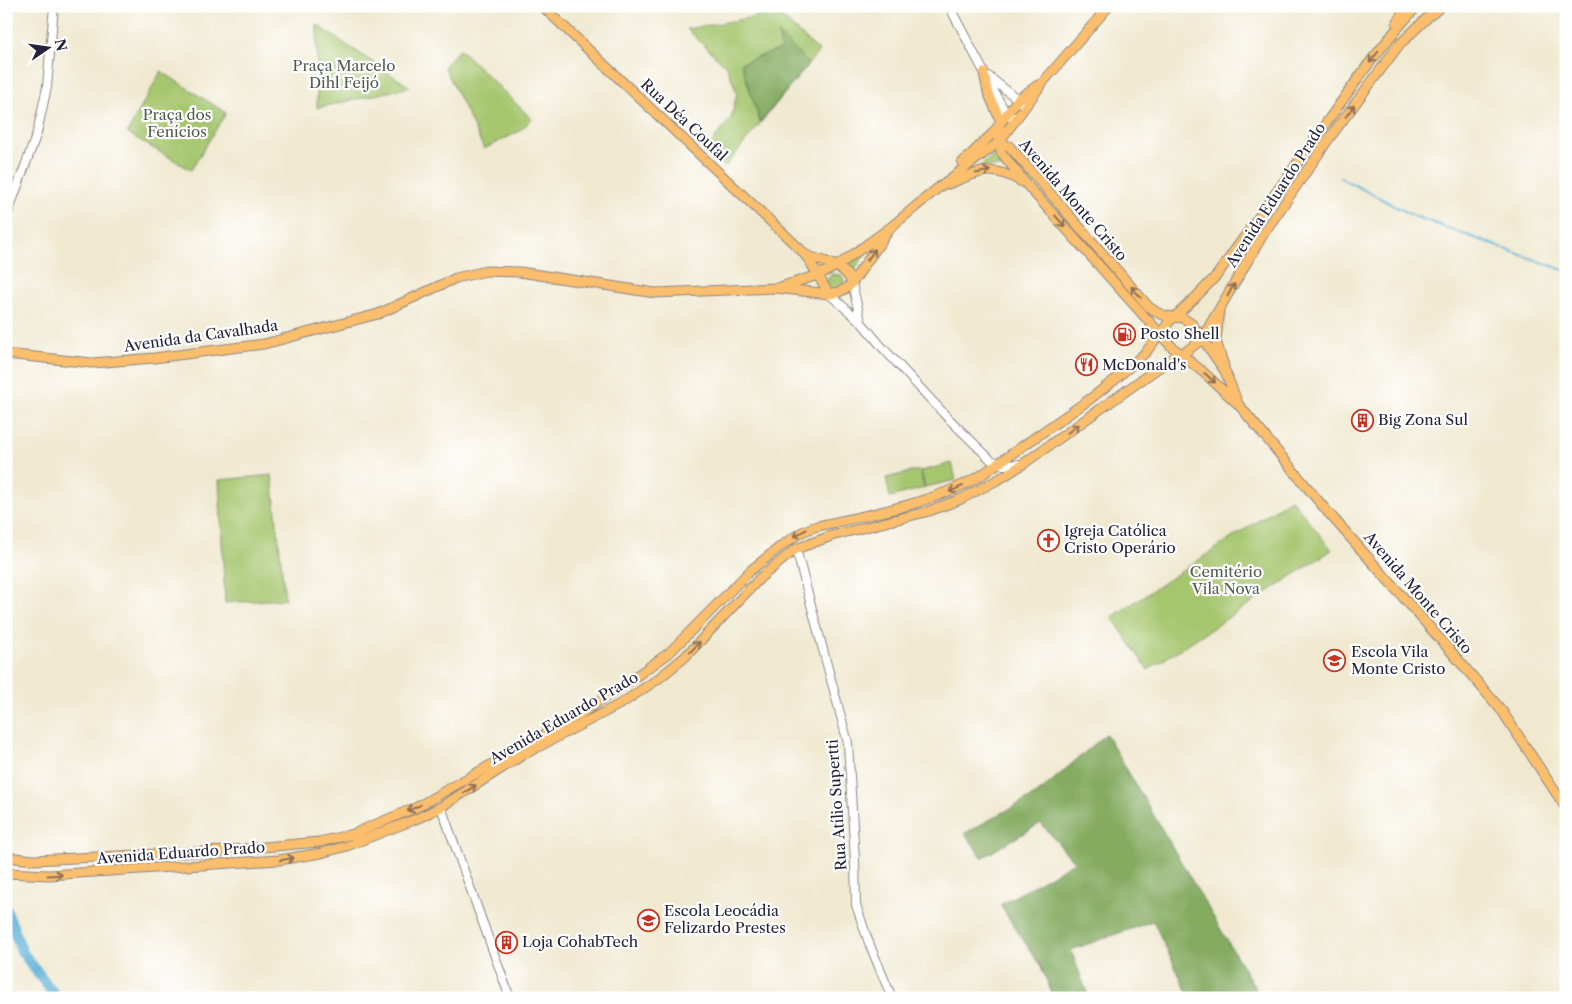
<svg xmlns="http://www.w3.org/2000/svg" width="1572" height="1004" viewBox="0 0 1572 1004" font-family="'Libre Caslon Text',serif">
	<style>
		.green { fill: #a6c66e; stroke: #647454 }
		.forest { fill: #84ab61; stroke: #53664e }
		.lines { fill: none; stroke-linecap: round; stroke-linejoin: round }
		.stream { stroke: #58aed4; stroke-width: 2 }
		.river { stroke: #58aed4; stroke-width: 11 }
		.minor-casing { stroke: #898686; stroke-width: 10 }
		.major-casing { stroke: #898686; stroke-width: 11 }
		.minor { stroke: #fff; stroke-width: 8 }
		.major { stroke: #fabe6d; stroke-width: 9 }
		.oneway { stroke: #8e7054 }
		.labels { text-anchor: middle; stroke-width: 4.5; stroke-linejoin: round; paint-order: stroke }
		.park-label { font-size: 15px; fill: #505b4d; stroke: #fff }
		.street-label { font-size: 15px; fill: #22223b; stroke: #fff }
		.poi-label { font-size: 15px; fill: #22223b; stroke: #fff; text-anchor: start }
	</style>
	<rect width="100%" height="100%" fill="#fff"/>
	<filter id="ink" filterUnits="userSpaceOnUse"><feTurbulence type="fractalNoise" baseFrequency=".02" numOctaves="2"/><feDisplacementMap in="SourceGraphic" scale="10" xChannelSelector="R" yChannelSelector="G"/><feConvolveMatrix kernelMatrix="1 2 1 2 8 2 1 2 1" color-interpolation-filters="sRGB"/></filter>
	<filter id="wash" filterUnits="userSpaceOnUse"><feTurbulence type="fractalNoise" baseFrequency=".0096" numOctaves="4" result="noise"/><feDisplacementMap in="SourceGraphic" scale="20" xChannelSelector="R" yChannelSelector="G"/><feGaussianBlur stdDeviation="1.12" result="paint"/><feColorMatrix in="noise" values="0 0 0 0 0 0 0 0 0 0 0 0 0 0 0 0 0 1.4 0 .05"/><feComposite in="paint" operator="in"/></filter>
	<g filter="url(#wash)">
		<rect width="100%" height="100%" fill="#f0e9d0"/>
		<path class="green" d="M 777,13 L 819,51 L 725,167 L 706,150 L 731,118 L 737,93 L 727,67 L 687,29 Z
			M 317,25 L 410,87 L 317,108 Z
			M 460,49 L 532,119 L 520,131 L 484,149 L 444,66 Z
			M 161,71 L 226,113 L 191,170 L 127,133 Z
			M 996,152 L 1012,170 C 999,166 989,166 977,169 Z
			M 869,248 L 852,274 L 845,267 Z
			M 832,274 L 841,275 L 845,282 L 842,287 L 832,291 L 826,281 Z
			M 952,463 L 956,480 L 925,487 L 921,471 Z
			M 920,470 L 924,488 L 890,497 L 886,478 Z
			M 272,475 L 285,599 L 225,603 L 219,480 Z
			M 1291,499 L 1332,550 L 1148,670 L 1112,617 Z"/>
		<path class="forest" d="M 778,33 L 809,64 L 760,122 L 741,63 L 781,49 Z
			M 1106,734 L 1261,998 L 1190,998 L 1153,921 L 1071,950 L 1089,998 L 1054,998 L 1041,967 L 1000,905 L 1074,862 L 1041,823 L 982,858 L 965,833 L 1037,794 Z"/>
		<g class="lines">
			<path class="stream" d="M 1341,178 L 1414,216 L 1566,271"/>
			<path class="river" d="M 6,909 L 22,952 L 57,998"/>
		</g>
	</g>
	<g filter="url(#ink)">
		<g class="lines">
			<defs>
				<path id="minor" d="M 949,6 L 1003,108 L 1010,117 L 1017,117
					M 988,76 L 1020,101 L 1024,107
					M 6,218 L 37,133 L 47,87 L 54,6
					M 852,283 L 861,322
					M 829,294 L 861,322 L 882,347 L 947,417 L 991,460 L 1003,465 L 1023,464
					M 796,549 L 848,743 L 855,860 L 856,905 L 869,943 L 892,998
					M 441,807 L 510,998"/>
				<path id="major" d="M 542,6 L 802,251 L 809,260 L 829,294
					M 1397,24 L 1405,6
					M 984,73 L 988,92 L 1001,122
					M 1000,124 L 998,137 L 1001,152 L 1027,185 L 1171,346 L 1203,372 L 1238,404 L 1326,510 L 1455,656 L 1502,711 L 1566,808
					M 999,142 L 1009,146 L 1149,307 L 1156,312 L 1166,316 L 1183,318 L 1192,324 L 1225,371 L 1237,401
					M 962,163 L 993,133 L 1018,99 L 1038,85
					M 948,184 C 980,172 989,163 1022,182
					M 806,255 C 823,262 845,264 852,283
					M 780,287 L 818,275 L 837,266 L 891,227 L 938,188 L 999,142 L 1044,81 L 1109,6
					M 1219,313 L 1216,341 L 1224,366
					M 6,354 L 92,363 L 154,358 L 264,344 L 378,314 L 456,278 L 486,271 L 520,272 L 655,293 L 776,288 L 829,294 L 839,292 L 847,288 L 852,283 L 891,227
					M 6,857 L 34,860 L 222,851 L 319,842 L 353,834 L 417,807 L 582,713 L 625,684 L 669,653 L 751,570 L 785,543 L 802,532 L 814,527 C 870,514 929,505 980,476 L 1090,399 L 1117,378 L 1146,352 L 1169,322 L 1195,298 L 1217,275 L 1367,66 L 1395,31 L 1417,6
					M 6,873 L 49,875 L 279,860 L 321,853 L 347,846 L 416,819 L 441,807 L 521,756 L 622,703 L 658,679 L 685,657 L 761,577 L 796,549 L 831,536 L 929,511 L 961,499 L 1001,478 L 1023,464 L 1168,361 L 1188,350 L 1201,340 L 1264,233 L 1328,140 L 1399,45 L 1428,17 L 1442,6"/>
			</defs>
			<use href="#minor" class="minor-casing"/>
			<use href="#major" class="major-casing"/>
			<use href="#minor" class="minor"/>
			<use href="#major" class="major"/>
		</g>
		<defs><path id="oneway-shaft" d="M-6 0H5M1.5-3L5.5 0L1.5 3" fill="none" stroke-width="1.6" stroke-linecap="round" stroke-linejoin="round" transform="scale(1.25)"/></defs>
		<g class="oneway">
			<use href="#oneway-shaft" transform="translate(1374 57) rotate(128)"/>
			<use href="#oneway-shaft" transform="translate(1350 111) rotate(-53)"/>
			<use href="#oneway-shaft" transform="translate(983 172) rotate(-11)"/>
			<use href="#oneway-shaft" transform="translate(1060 221) rotate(49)"/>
			<use href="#oneway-shaft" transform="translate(871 255) rotate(-55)"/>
			<use href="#oneway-shaft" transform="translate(1231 290) rotate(-61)"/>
			<use href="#oneway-shaft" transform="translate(1136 292) rotate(-131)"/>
			<use href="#oneway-shaft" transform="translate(1210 378) rotate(42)"/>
			<use href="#oneway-shaft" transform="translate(1073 429) rotate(-35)"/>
			<use href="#oneway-shaft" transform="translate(956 489) rotate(156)"/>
			<use href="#oneway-shaft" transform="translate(800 533) rotate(151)"/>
			<use href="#oneway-shaft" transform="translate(695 647) rotate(-47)"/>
			<use href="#oneway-shaft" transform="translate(470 789) rotate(-33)"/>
			<use href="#oneway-shaft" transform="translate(414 808) rotate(155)"/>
			<use href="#oneway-shaft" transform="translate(287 859) rotate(-10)"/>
			<use href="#oneway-shaft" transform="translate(55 875) rotate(-3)"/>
		</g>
	</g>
	<defs>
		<symbol id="fuel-ring" viewBox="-11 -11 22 22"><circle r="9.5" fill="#fff" stroke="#c8321e" stroke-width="1.5"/><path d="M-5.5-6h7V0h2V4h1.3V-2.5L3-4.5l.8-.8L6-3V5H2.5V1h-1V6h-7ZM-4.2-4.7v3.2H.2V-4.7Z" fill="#c8321e"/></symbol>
		<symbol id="restaurant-ring" viewBox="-11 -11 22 22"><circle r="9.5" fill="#fff" stroke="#c8321e" stroke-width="1.5"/><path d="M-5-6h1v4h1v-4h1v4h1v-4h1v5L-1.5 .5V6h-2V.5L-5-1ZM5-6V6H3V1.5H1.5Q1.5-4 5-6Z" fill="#c8321e"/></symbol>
		<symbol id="building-ring" viewBox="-11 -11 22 22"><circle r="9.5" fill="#fff" stroke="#c8321e" stroke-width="1.5"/><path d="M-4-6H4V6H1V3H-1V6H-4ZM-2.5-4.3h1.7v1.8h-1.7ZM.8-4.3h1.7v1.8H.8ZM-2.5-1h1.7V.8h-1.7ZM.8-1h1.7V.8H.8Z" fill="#c8321e"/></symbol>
		<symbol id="church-ring" viewBox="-11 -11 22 22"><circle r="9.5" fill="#fff" stroke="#c8321e" stroke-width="1.5"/><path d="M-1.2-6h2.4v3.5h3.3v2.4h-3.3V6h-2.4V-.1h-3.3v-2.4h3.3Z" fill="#c8321e"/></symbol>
		<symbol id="school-ring" viewBox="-11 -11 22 22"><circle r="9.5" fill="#fff" stroke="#c8321e" stroke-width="1.5"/><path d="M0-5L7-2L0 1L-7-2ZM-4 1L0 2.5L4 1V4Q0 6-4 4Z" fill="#c8321e"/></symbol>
	</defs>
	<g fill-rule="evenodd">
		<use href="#fuel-ring" x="1112" y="322" width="25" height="25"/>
		<use href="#restaurant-ring" x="1074" y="352" width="25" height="25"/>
		<use href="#building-ring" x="1350" y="408" width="25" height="25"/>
		<use href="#church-ring" x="1036" y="528" width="25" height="25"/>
		<use href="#school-ring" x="1322" y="648" width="25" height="25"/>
		<use href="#school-ring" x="636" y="908" width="25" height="25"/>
		<use href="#building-ring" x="494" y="930" width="25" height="25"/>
	</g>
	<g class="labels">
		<g class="park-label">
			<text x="344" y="71">Praça Marcelo<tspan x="344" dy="17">Dihl Feijó</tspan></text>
			<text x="177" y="120">Praça dos<tspan x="177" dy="17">Fenícios</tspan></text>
			<text x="1226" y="577">Cemitério<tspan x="1226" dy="17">Vila Nova</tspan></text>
		</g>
		<g class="street-label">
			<text transform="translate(684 120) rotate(43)" y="5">Rua Déa Coufal</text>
			<text transform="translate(1276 195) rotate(-57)" y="5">Avenida Eduardo Prado</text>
			<text transform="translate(1073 200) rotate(49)" y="5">Avenida Monte Cristo</text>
			<text transform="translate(201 336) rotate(-8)" y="5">Avenida da Cavalhada</text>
			<text transform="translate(1418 593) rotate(49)" y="5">Avenida Monte Cristo</text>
			<text transform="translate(564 718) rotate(-30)" y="5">Avenida Eduardo Prado</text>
			<text transform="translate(837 805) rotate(-94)" y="5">Rua Atílio Supertti</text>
			<text transform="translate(181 853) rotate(-4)" y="5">Avenida Eduardo Prado</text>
		</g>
		<g class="poi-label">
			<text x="1140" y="339">Posto Shell</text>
			<text x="1102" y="370">McDonald's</text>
			<text x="1378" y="425">Big Zona Sul</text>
			<text x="1064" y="536">Igreja Católica<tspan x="1064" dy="17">Cristo Operário</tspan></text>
			<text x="1351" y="657">Escola Vila<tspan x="1351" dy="17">Monte Cristo</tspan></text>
			<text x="664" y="916">Escola Leocádia<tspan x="664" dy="17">Felizardo Prestes</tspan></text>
			<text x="522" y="947">Loja CohabTech</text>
		</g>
	</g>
	<rect width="1572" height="1004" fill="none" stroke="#fff" stroke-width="25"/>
	<g transform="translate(48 48) rotate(77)" stroke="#ffffff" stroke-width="4" paint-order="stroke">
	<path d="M0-4L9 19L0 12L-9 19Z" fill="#22223b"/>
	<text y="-8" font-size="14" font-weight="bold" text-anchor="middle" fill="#22223b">N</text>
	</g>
</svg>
